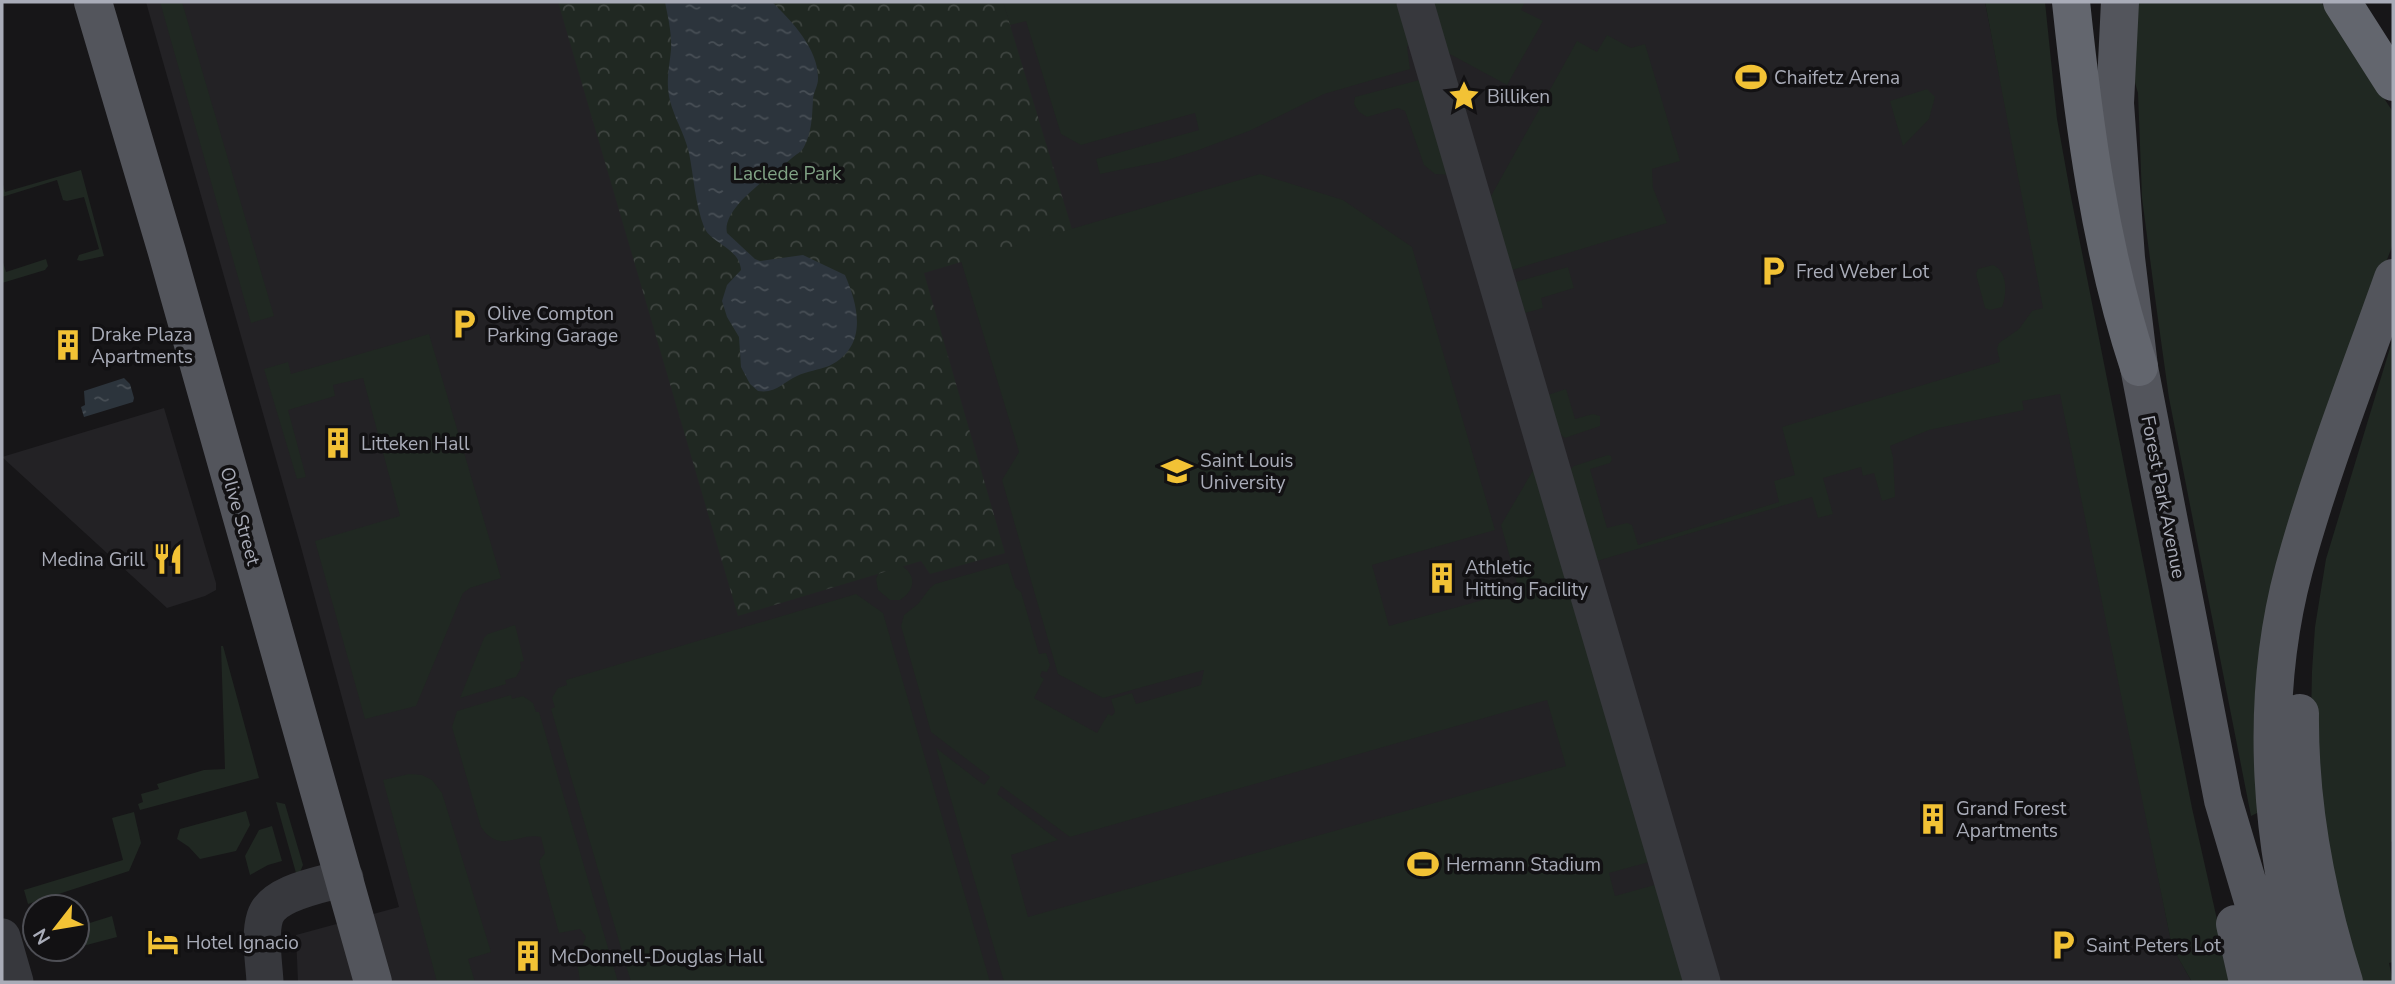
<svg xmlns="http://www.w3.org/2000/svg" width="2395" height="984" viewBox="0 0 2395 984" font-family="'Nunito Sans',sans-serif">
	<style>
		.built { fill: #232225 }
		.green { fill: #202822; fill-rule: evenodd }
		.park { fill: url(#park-crowns) }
		.water { fill: url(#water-ripples) }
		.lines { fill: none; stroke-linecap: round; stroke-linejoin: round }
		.minor { stroke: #37383d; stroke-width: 37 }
		.major { stroke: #53555c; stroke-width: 38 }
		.highway { stroke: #63666e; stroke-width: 38 }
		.labels { text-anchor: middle; stroke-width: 7; stroke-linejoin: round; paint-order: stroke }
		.poi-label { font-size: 19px; fill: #a9acb8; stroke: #121113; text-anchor: start }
		.park-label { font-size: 19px; fill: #80a385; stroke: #121113 }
		.street-label { font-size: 19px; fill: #a9acb8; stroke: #121113 }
	</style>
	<defs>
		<pattern id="park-crowns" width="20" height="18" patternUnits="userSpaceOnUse" patternTransform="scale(1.75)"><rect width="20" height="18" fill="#202822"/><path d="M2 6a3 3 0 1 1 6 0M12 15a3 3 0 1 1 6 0" fill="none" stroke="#3e4440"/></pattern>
		<pattern id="water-ripples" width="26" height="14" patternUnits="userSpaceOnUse" patternTransform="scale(1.75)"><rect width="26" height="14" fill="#2c343c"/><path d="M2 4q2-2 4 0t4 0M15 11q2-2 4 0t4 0" fill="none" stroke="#484f56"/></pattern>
	</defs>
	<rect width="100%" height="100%" fill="#171618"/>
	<path class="built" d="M 146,2 L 1985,2 L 2172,946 L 2192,982 L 298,982 L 296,935 L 399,907 L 301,547 Z
		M 164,408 L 216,583 L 216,590 L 205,596 L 167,608 L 2,457 Z"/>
	<path class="green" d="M 160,2 L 182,2 L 274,316 L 251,323 Z
		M 1003,2 L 1401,2 L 1412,40 L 1407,47 L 1410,69 L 1324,94 L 1249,131 L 1196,151 L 1164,161 L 1100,174 L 1096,159 L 1199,130 L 1195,113 L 1081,145 L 1061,134 L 1026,21 L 1010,25 Z
		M 1433,2 L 1525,2 L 1521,10 L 1543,21 L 1507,85 L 1448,53 Z
		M 1985,2 L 2045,2 L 2057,119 L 2071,197 L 2192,808 L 2231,982 L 2192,982 L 2172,947 L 2060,394 L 2022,401 L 2024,410 L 1929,430 L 1890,446 L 1893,457 L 1895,497 L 1882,501 L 1874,473 L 1863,476 L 1861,467 L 1823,478 L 1833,514 L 1818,518 L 1812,497 L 1597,561 L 1570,470 L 1574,466 L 1608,455 L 1611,456 L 1612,460 L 1610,463 L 1590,469 L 1607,528 L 1627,523 L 1632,525 L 1638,545 L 1779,502 L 1774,481 L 1795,475 L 1782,427 L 2000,362 L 1997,349 L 1999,343 L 2019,329 L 2032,311 L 2043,308 Z
		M 2136,2 L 2321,2 L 2393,112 L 2393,244 L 2340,383 L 2261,811 L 2251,816 L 2169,398 L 2157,312 L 2142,198 L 2138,93 L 2131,69 Z
		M 1607,35 L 1631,48 L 1645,44 L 1680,161 L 1652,169 L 1653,188 L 1667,223 L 1512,270 L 1490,198 L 1577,41 L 1597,52 Z
		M 1423,79 L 1452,175 L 1435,174 L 1424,165 L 1405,111 L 1398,108 L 1367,117 L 1359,112 L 1354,104 L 1355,97 Z
		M 1927,89 L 1935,97 L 1929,119 L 1903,146 L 1890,101 Z
		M 81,170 L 104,256 L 81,261 L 77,260 L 79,255 L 99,249 L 84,197 L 67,201 L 63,200 L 57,180 L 2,197 L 2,181 L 5,192 Z
		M 1260,174 L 1343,200 L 1412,247 L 1495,530 L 1372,565 L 1389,626 L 1519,590 L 1501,525 L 1538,462 L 1653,861 L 1609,873 L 1615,896 L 1658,884 L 1686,982 L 1004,982 L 936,748 L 984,785 L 990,777 L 931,732 L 901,626 L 904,615 L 918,604 L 930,588 L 935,584 L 1008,563 L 1016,588 L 1021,592 L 1039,654 L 1046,653 L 1050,665 L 1047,672 L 1042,671 L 1040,676 L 1044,679 L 1034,698 L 1097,733 L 1108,714 L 1112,716 L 1115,712 L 1111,699 L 1132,693 L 1136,704 L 1201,685 L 1204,670 L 1103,698 L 1058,674 L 1002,480 L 1019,452 L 961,261 ZM 1547,700 L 1566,766 L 1028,917 L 1011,855 L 1058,840 L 997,794 L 1001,786 L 1070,837 Z
		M 2,259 L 6,272 L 46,259 L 48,266 L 45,270 L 2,283 Z
		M 1993,265 C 2008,271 2007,294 2002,307 L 1990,310 L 1985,308 L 1976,274 L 1978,269 Z
		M 1568,267 L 1574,288 L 1541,298 L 1543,308 L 1525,313 L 1516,282 Z
		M 429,334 L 501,578 L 470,588 L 463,593 L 416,706 L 365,719 L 315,541 L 400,516 L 363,378 L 333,385 L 335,396 L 288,410 L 306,477 L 297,479 L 264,369 L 288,362 L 291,374 Z
		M 2393,338 L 2393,841 L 2391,842 L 2393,962 L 2389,963 L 2393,982 L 2360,982 L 2330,876 L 2311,720 L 2312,671 L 2315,627 L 2326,559 Z
		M 1566,389 L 1575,419 L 1593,414 L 1600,416 L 1600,426 L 1565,438 L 1560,434 L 1548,395 Z
		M 902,566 C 917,575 915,591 900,600 L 890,600 L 878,590 L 876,579 L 878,574 Z
		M 856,594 L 883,613 L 990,982 L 631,982 L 551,709 L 555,707 L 552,698 L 558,688 L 567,685 L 566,680 Z
		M 515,625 L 524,661 L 520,662 L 521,668 L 516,677 L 505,680 L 506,684 L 460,698 L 484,638 L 488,634 Z
		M 221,646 L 223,646 L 259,778 L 140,810 L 138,804 L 143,802 L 141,794 L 159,789 L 157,784 L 204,770 L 225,769 Z
		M 511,695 L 512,699 L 523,696 L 533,703 L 536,712 L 539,712 L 618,982 L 580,982 L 575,948 L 582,947 L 586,937 L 580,929 L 559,933 L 539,861 L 545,853 L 541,837 C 518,832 500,855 481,827 L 452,727 L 457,711 Z
		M 409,774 L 422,775 L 432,780 L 442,793 L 491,952 L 468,959 L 475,982 L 437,982 L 383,780 Z
		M 276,802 L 285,804 L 303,865 L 300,872 L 296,873 Z
		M 246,811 L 250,825 L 236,851 L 200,859 L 189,847 L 177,839 L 180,829 Z
		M 134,812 L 141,843 L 129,871 L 28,904 L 24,890 L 123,860 L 112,818 Z
		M 272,826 L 282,861 L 268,865 L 250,875 L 245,856 L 259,830 Z
		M 112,916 L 117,937 L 79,947 L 77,927 Z"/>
	<path class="park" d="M 558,2 L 1003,2 L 1072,229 L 924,273 L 1005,553 L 930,574 L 921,561 L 738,616 Z"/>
	<path class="water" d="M 665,2 L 772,2 C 792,21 819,50 818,79 C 818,86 813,93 813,100 C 812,116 812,132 804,147 C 801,153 796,154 792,158 C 775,173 721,207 727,233 L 755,259 L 760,261 L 803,255 L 845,275 C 859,307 868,347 829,366 C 819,370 807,371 797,376 C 783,382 776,394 758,391 L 750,384 L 741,367 L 739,337 L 727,317 L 722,301 L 727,285 L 741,270 C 739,247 711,244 704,227 C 695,203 694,178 689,153 C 684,130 669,111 668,87 C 667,74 670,62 671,50 C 672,33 668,18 665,2 Z
		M 124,378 L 130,384 L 134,398 L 133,402 L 84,417 L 81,407 L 85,405 L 84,391 Z"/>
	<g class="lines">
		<path class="minor" d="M 1415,2 L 1702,982
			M 2,937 L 15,982
			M 265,982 C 264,962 259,936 265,917 C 273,892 321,885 345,878"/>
		<path class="major" d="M 93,2 L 167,252 L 373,982
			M 2120,2 L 2115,103 L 2126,258 L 2139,367 L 2223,800 L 2277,982
			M 2300,713 C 2299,805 2316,894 2344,982
			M 2235,924 L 2248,982
			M 2310,982 C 2270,851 2258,703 2294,569 C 2321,470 2359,374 2393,278"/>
		<path class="highway" d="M 2071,2 C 2084,125 2100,249 2139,367
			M 2342,2 L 2393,82"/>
	</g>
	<defs>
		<symbol id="stadium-bare" viewBox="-9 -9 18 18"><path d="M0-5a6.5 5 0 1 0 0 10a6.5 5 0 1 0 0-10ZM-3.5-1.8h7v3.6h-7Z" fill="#f2c235" stroke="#121113" stroke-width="2.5" paint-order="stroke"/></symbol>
		<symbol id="sight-bare" viewBox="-9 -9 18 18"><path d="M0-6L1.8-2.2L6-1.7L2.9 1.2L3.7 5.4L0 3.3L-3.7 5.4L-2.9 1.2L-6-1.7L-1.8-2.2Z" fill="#f2c235" stroke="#121113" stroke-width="2.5" paint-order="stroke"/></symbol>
		<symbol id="parking-bare" viewBox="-9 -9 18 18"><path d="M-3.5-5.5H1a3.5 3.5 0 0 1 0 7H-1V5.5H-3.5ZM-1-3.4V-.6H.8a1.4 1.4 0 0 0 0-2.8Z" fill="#f2c235" stroke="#121113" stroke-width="2.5" paint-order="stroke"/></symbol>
		<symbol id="building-bare" viewBox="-9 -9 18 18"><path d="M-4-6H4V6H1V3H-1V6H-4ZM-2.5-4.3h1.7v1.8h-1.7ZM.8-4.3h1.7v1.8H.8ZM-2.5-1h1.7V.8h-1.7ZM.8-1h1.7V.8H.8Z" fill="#f2c235" stroke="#121113" stroke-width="2.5" paint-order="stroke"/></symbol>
		<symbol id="university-bare" viewBox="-9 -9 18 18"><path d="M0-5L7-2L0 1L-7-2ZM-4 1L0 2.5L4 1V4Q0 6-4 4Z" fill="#f2c235" stroke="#121113" stroke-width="2.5" paint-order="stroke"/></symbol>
		<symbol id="restaurant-bare" viewBox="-9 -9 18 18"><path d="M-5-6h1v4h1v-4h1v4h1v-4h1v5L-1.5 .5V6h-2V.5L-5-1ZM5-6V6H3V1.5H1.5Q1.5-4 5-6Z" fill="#f2c235" stroke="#121113" stroke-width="2.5" paint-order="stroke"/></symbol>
		<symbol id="hotel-bare" viewBox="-9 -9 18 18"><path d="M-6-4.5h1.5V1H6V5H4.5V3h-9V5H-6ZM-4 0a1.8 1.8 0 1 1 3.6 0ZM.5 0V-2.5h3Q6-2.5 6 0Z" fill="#f2c235" stroke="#121113" stroke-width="2.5" paint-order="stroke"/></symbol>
	</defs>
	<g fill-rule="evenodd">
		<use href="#stadium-bare" x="1729" y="55" width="44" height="44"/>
		<use href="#sight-bare" x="1442" y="74" width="44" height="44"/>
		<use href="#parking-bare" x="1751" y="249" width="44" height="44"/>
		<use href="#parking-bare" x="442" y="302" width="44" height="44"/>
		<use href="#building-bare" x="46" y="323" width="44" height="44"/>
		<use href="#building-bare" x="316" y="421" width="44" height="44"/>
		<use href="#university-bare" x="1155" y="449" width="44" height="44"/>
		<use href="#restaurant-bare" x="146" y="537" width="44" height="44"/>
		<use href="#building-bare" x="1420" y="556" width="44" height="44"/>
		<use href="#building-bare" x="1911" y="797" width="44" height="44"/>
		<use href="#stadium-bare" x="1401" y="842" width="44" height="44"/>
		<use href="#hotel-bare" x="141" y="920" width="44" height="44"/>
		<use href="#parking-bare" x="2041" y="923" width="44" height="44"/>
		<use href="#building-bare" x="506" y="934" width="44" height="44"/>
	</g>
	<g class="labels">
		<g class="poi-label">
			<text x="1774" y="84">Chaifetz Arena</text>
			<text x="1487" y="103">Billiken</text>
			<text x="1796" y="278">Fred Weber Lot</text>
			<text x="487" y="320">Olive Compton<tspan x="487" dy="22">Parking Garage</tspan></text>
			<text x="91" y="341">Drake Plaza<tspan x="91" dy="22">Apartments</tspan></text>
			<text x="361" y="450">Litteken Hall</text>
			<text x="1200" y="467">Saint Louis<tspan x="1200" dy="22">University</tspan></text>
			<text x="145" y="566" text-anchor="end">Medina Grill</text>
			<text x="1465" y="574">Athletic<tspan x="1465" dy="22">Hitting Facility</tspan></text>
			<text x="1956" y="815">Grand Forest<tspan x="1956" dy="22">Apartments</tspan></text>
			<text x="1446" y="871">Hermann Stadium</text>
			<text x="186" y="949">Hotel Ignacio</text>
			<text x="2086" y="952">Saint Peters Lot</text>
			<text x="551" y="963">McDonnell-Douglas Hall</text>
		</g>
		<g class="park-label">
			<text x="787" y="180">Laclede Park</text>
		</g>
		<g class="street-label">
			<text transform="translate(2164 497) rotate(79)" y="7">Forest Park Avenue</text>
			<text transform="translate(241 516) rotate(74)" y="7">Olive Street</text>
		</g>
	</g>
	<rect width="2395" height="984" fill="none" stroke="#a9acb8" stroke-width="7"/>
	<g transform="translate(56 928) rotate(239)"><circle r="33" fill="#121113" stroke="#4e4f55" stroke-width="2"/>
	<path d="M0-5L12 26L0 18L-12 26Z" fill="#f2c235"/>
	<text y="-10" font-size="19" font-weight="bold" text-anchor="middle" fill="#a9acb8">N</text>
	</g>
</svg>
